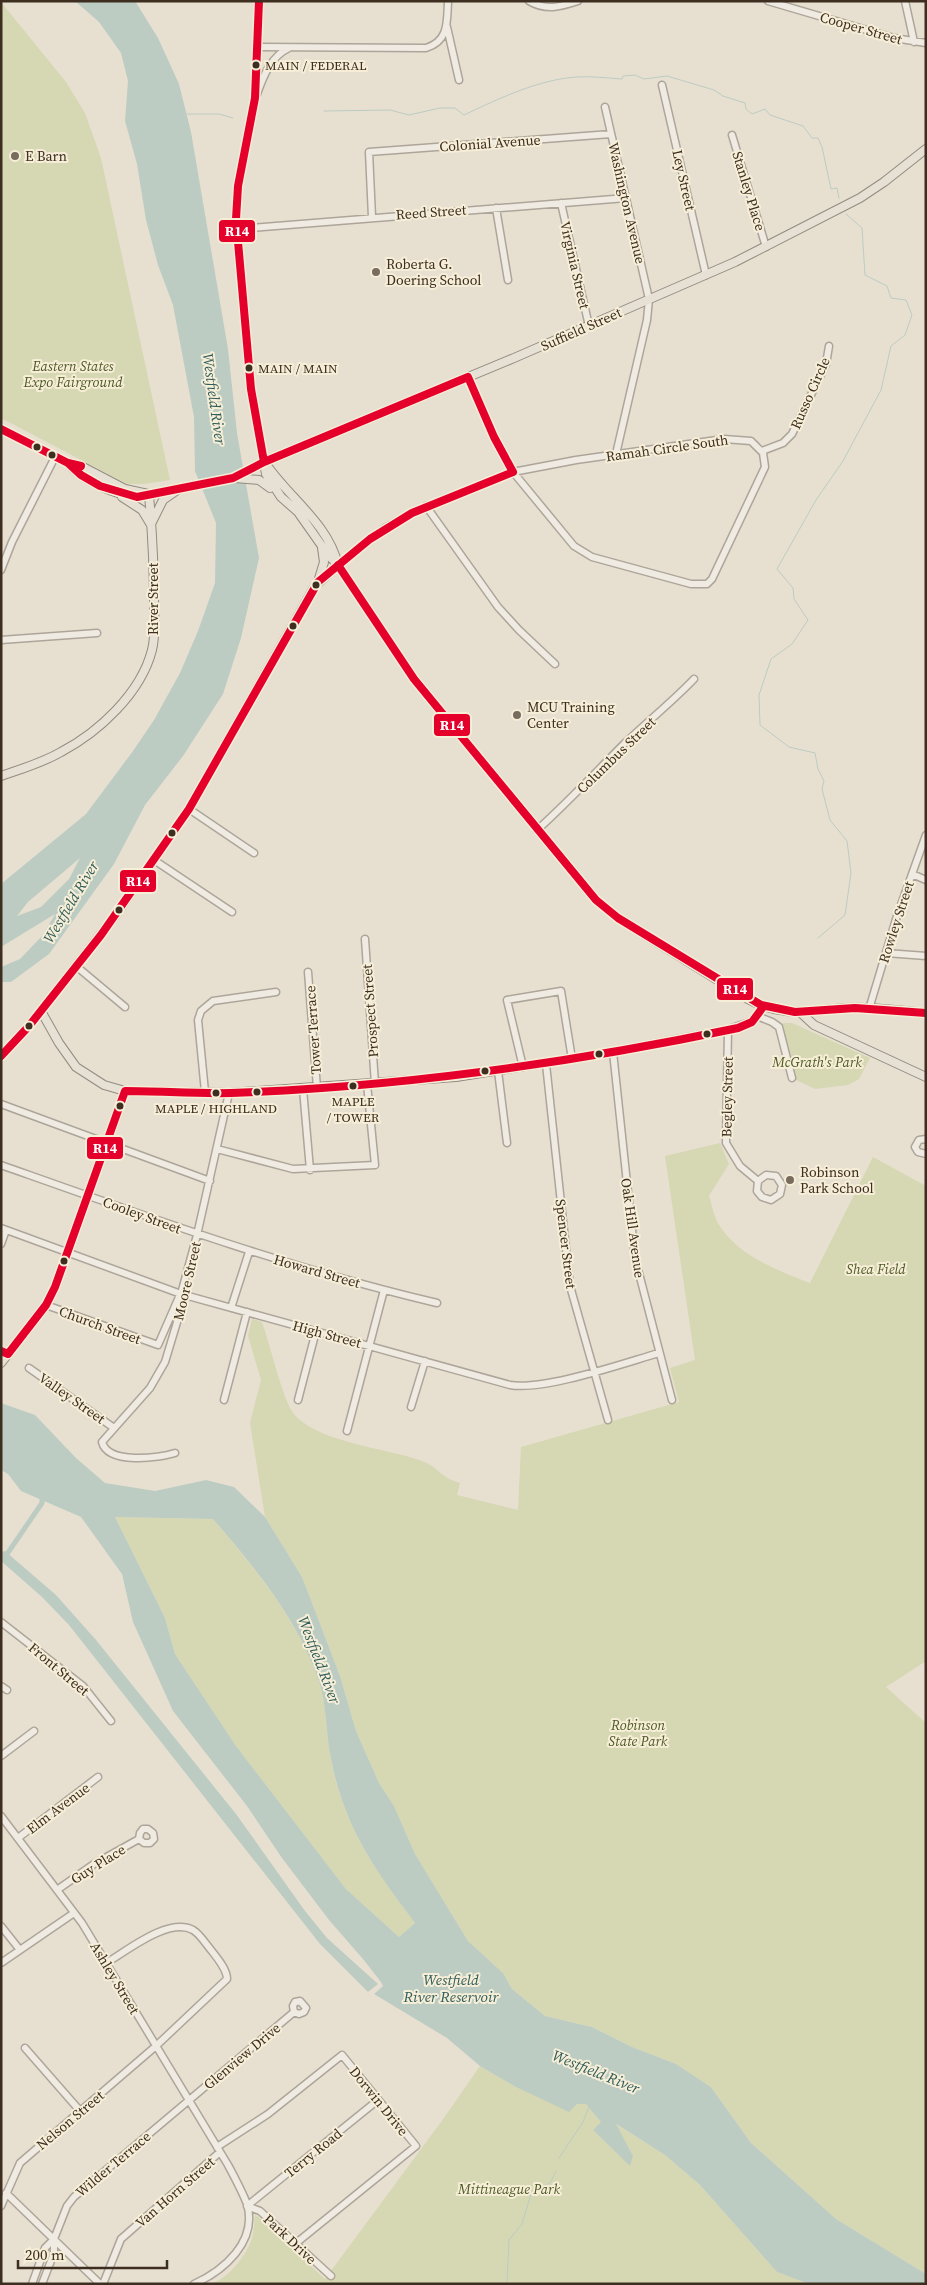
<svg xmlns="http://www.w3.org/2000/svg" width="927" height="2285" viewBox="0 0 927 2285" font-family="'Source Serif 4',serif">
	<style>
		.green { fill: #d6d7b3 }
		.water { fill: #bcccc2; fill-rule: evenodd }
		.lines { fill: none; stroke-linecap: round; stroke-linejoin: round }
		.stream { stroke: #bcccc2; stroke-width: 1 }
		.canal { stroke: #bcccc2; stroke-width: 5 }
		.minor-casing { stroke: #ada599; stroke-width: 9 }
		.major-casing { stroke: #928b80; stroke-width: 10 }
		.minor { stroke: #efebe3; stroke-width: 6 }
		.major { stroke: #e6e1d4; stroke-width: 8 }
		.bus-1-casing { stroke: #f7eed8; stroke-width: 11 }
		.bus-1 { stroke: #e4002b; stroke-width: 8 }
		.bus-dot { fill: #3d2e20; stroke: #f7eed8; stroke-width: 2 }
		.poi-dot { fill: #786c5e; stroke: #f7eed8; stroke-width: 2 }
		.labels { text-anchor: middle; stroke-width: 4; stroke-linejoin: round; paint-order: stroke }
		.bus-label { font-size: 13px; fill: #3d2e20; stroke: #f7eed8; text-anchor: start }
		.street-label { font-size: 14px; fill: #3d2e20; stroke: #f7eed8 }
		.poi-label { font-size: 14px; fill: #3d2e20; stroke: #f7eed8; text-anchor: start }
		.park-label { font-size: 14px; font-style: italic; fill: #4d5a26; stroke: #f7eed8 }
		.water-label { font-size: 15px; font-style: italic; fill: #2f5d5a; stroke: #f7eed8 }
		.line-badge { stroke: #f7eed8; stroke-width: 2 }
		.badge-label { font-size: 14px; text-anchor: middle; font-weight: bold; fill: #fff }
	</style>
	<rect width="100%" height="100%" fill="#e7e0d1"/>
	<path class="green" d="M 1,2 L 66,82 L 85,113 L 101,158 L 170,480 L 144,484 L 127,484 L 1,418 Z
		M 784,1023 L 792,1023 L 870,1058 L 859,1079 L 848,1085 L 815,1089 L 792,1078 L 780,1025 Z
		M 720,1143 L 729,1164 L 709,1196 C 712,1205 714,1217 719,1225 C 740,1257 777,1270 810,1283 L 873,1157 L 926,1186 L 926,1661 L 886,1687 L 926,1723 L 926,2274 L 836,2219 L 751,2143 L 711,2087 L 676,2064 L 632,2047 L 592,2027 L 545,2016 L 512,1989 L 503,1973 L 468,1941 L 415,1854 L 394,1806 L 379,1783 L 356,1731 L 340,1676 L 302,1577 L 265,1517 L 250,1423 L 261,1380 L 248,1336 L 252,1319 L 262,1322 C 271,1348 278,1381 289,1406 C 306,1443 389,1447 424,1462 C 438,1467 441,1478 460,1483 L 457,1495 L 518,1510 L 521,1447 L 679,1402 L 670,1368 L 695,1360 L 665,1156 Z
		M 115,1517 L 213,1519 C 255,1569 302,1624 321,1688 C 327,1711 326,1736 331,1760 C 344,1827 375,1870 415,1923 L 399,1937 L 346,1889 L 236,1746 L 175,1654 L 165,1618 Z
		M 480,2066 L 514,2086 L 577,2104 L 586,2104 L 602,2123 L 593,2130 L 617,2153 L 633,2156 L 615,2124 L 665,2155 L 700,2185 L 777,2272 L 809,2284 L 212,2284 C 230,2276 246,2256 252,2238 C 254,2231 254,2222 255,2214 L 325,2279 L 441,2122 Z"/>
	<path class="water" d="M 75,1 L 135,1 L 158,38 L 179,84 L 191,132 L 228,349 L 237,433 L 259,558 L 241,638 L 223,694 L 183,756 L 145,805 L 114,864 L 49,954 L 11,982 L 1,982 L 1,967 L 20,959 L 43,935 L 55,914 L 1,947 L 1,884 L 86,814 L 133,751 L 154,720 L 180,673 L 198,631 L 215,583 L 216,523 L 195,471 L 194,417 L 173,305 L 158,265 L 146,220 L 137,164 L 125,121 L 128,81 L 121,53 L 99,22 ZM 80,858 L 69,879 L 41,907 L 17,916 L 28,902 Z
		M 1,1403 L 35,1415 L 76,1458 L 105,1483 L 155,1491 L 206,1480 L 234,1487 L 265,1517 L 302,1577 L 340,1676 L 356,1731 L 379,1783 L 394,1806 L 415,1854 L 468,1941 L 503,1973 L 512,1989 L 545,2016 L 592,2027 L 632,2047 L 676,2064 L 711,2087 L 751,2143 L 836,2219 L 926,2274 L 926,2284 L 809,2284 L 777,2272 L 700,2185 L 665,2155 L 616,2124 L 633,2156 L 630,2166 L 593,2130 L 601,2122 L 586,2104 L 577,2104 L 569,2112 L 514,2086 L 480,2066 L 447,2038 L 374,1994 L 383,1986 L 381,1982 L 363,1959 L 329,1920 L 282,1858 L 247,1806 L 173,1711 L 133,1622 L 122,1574 L 81,1517 L 21,1491 L 8,1474 L 1,1470 ZM 115,1517 L 213,1519 C 256,1569 302,1624 321,1688 C 327,1711 326,1736 331,1759 C 344,1827 375,1870 415,1923 L 399,1937 L 346,1889 L 236,1746 L 175,1654 L 165,1618 Z
		M 5,1551 L 56,1595 L 96,1640 L 236,1814 L 305,1911 L 327,1938 L 378,1984 L 368,1992 L 320,1944 L 69,1625 L 42,1597 L 1,1561 L 1,1552 Z"/>
	<g class="lines">
		<path class="stream" d="M 324,111 L 390,110 L 409,115 L 440,108 L 455,108 L 464,115 C 498,99 537,80 576,77 C 591,76 607,78 622,79 L 623,76 L 635,75 L 644,79 L 667,76 L 714,90 L 723,96 L 745,103 L 746,109 L 752,114 L 765,109 L 770,115 L 803,126 L 812,138 L 818,138 L 822,147 L 831,189 L 837,188 L 839,198
			M 187,114 L 219,114 L 233,118
			M 818,938 L 845,915 L 851,873 L 847,841 L 830,820 L 822,789 L 824,781 L 818,769 L 815,753 L 789,747 L 760,725 L 759,695 L 771,659 L 792,644 L 808,620 L 794,599 L 793,588 L 777,569 L 816,500 L 843,461 L 881,390 L 891,346 L 905,335 L 912,315 L 906,300 L 891,298 L 887,286 L 865,275 L 862,228 L 846,214
			M 559,2158 L 583,2122 L 589,2107
			M 507,2284 L 509,2240 L 522,2224 L 532,2191 L 550,2183 L 556,2171"/>
		<path class="canal" d="M 5,1557 L 42,1503 L 42,1495"/>
		<defs>
			<path id="minor" d="M 529,1 C 546,11 560,7 578,1
				M 768,1 L 894,38 L 926,43
				M 905,1 L 914,42
				M 447,27 L 459,80
				M 258,47 L 426,48 C 449,41 447,22 448,1
				M 662,85 L 706,275
				M 257,94 C 263,77 271,56 289,48
				M 605,107 L 649,299 L 647,320 L 616,454
				M 732,135 L 766,247
				M 561,203 L 589,326
				M 496,208 L 508,280
				M 372,217 L 369,152 L 611,134
				M 237,229 L 626,198
				M 762,451 L 783,443 L 792,434 L 826,364 L 829,346
				M 426,506 L 498,607 L 519,630 L 555,664
				M 338,565 L 385,528 L 412,513 L 513,472 L 576,460 L 724,439 L 751,441 L 763,453 L 765,467 L 712,579 L 707,584 L 691,584 L 592,557 L 574,546 L 513,472 L 494,437 L 468,377
				M 1,570 L 12,542 L 55,457
				M 1,640 L 97,633
				M 189,809 L 254,853
				M 537,830 C 567,803 595,773 624,744 C 647,722 672,702 694,679
				M 154,860 L 232,912
				M 912,874 L 926,880
				M 365,939 L 375,1084
				M 886,953 L 926,956
				M 76,966 L 125,1007
				M 308,972 L 317,1088
				M 869,1009 L 897,916 L 926,835
				M 757,1016 L 772,1022 L 779,1027 L 792,1078
				M 728,1030 L 726,1143 L 740,1166 L 758,1181 L 757,1191 L 762,1197 L 771,1200 L 780,1194 L 782,1185 L 776,1176 L 766,1175 L 758,1181
				M 613,1052 L 635,1258 L 672,1400
				M 1,1056 L 41,1011
				M 546,1064 L 570,1286 L 608,1420
				M 523,1067 L 507,1000 L 561,991 L 572,1059
				M 498,1071 L 507,1143
				M 303,1089 L 310,1170
				M 205,1092 L 198,1020 L 201,1011 L 213,1001 L 276,992
				M 1,1104 L 210,1181
				M 926,1139 L 919,1140 L 915,1147 L 918,1152 L 926,1154
				M 217,1149 L 293,1169 L 375,1165 L 367,1084
				M 1,1165 C 145,1216 288,1268 437,1303
				M 1,1228 L 181,1294 L 510,1385 C 544,1391 624,1363 659,1353
				M 1,1244 L 6,1230
				M 46,1305 L 158,1345 L 179,1297
				M 231,1308 L 249,1252
				M 1,1351 L 8,1354
				M 29,1368 L 114,1428
				M 224,1400 L 247,1312
				M 298,1400 L 316,1331
				M 411,1407 L 425,1361
				M 347,1431 L 384,1290
				M 175,1453 C 159,1458 108,1465 102,1442 L 150,1388 L 165,1362 L 178,1319 L 181,1294 L 197,1235 L 229,1093
				M 1,1622 L 83,1686 L 111,1721
				M 1,1686 L 7,1690
				M 1,1756 L 34,1731
				M 1,1816 L 82,1923 L 228,2165 C 235,2178 242,2191 247,2204 C 258,2242 223,2271 194,2284
				M 18,1838 L 98,1777
				M 57,1890 L 94,1864 L 139,1839 L 144,1843 L 150,1843 L 154,1839 L 153,1833 L 148,1829 L 143,1829 L 140,1833 L 139,1839
				M 1,1926 L 20,1950
				M 1,1963 L 74,1913
				M 25,2048 L 81,2112
				M 217,2147 L 268,2114 L 342,2055 L 416,2146 L 295,2244
				M 6,2193 L 100,2284
				M 1,2206 L 20,2163 L 156,2046 L 227,1979 C 227,1969 217,1958 211,1950 C 205,1943 200,1934 193,1930 C 168,1917 127,1951 106,1963
				M 247,2206 L 378,2100
				M 247,2206 L 260,2211 L 331,2276
				M 32,2284 L 45,2248 L 54,2239
				M 42,2284 L 54,2253 L 54,2239 L 67,2206 L 74,2197 L 294,2012 L 293,2006 L 295,2002 L 300,2001 L 306,2008 L 304,2012 L 299,2014 L 294,2012
				M 103,2284 L 121,2239 L 220,2152"/>
			<path id="major" d="M 259,1 L 255,98 L 238,186 L 236,219 L 251,389 L 266,474 L 281,497 L 298,512 L 329,556 L 338,565 L 414,679 L 596,900 L 618,918 L 748,999 C 783,1018 807,1011 845,1008 C 871,1006 900,1011 926,1013
				M 1,429 L 68,463 L 81,466 L 125,489 L 148,494
				M 68,463 C 81,480 116,495 137,497 L 233,478 L 264,462 L 514,358 L 735,262 L 860,198 L 884,182 L 926,149
				M 266,464 C 289,498 328,523 338,565
				M 235,478 L 259,480 L 270,488
				M 122,497 L 142,510 L 151,525
				M 152,522 L 163,500 L 176,491
				M 338,565 L 315,586 L 189,809 L 115,916 L 41,1011 L 59,1043 L 76,1067 L 104,1085 L 125,1091 L 229,1093 L 456,1077 L 613,1052 L 728,1030 L 752,1022 L 763,1007
				M 318,582 L 324,562 L 322,548
				M 1,776 C 21,769 42,763 61,752 C 99,732 141,693 152,650 C 156,634 154,617 154,601 C 154,565 152,530 149,495
				M 801,1013 L 814,1025 L 926,1077
				M 1,1363 L 46,1305 L 55,1287 L 125,1091"/>
		</defs>
		<use href="#minor" class="minor-casing"/>
		<use href="#major" class="major-casing"/>
		<use href="#minor" class="minor"/>
		<use href="#major" class="major"/>
		<defs>
			<path id="bus-1" d="M 259,1 L 255,98 L 238,186 L 236,219 L 251,389 L 264,462
				M 1,429 L 68,463 L 81,466
				M 338,565 L 414,679 L 596,900 L 618,918 L 761,1005 L 795,1012 L 855,1008 L 926,1013
				M 1,1056 L 29,1026 L 101,935 L 189,809 L 318,582 L 370,539 L 412,513 L 513,472 L 494,437 L 468,377 L 264,462 L 233,478 L 137,497 L 100,486 L 81,475 L 68,463
				M 1,1351 L 8,1354 L 46,1305 L 55,1287 L 125,1091 C 160,1091 196,1094 231,1093 C 402,1087 571,1063 738,1028 L 752,1022 L 763,1007"/>
		</defs>
		<use href="#bus-1" class="bus-1-casing"/>
		<use href="#bus-1" class="bus-1"/>
	</g>
	<g class="bus-dot">
		<circle cx="256" cy="65" r="4.5"/>
		<circle cx="249" cy="368" r="4.5"/>
		<circle cx="37" cy="447" r="4.5"/>
		<circle cx="52" cy="455" r="4.5"/>
		<circle cx="316" cy="585" r="4.5"/>
		<circle cx="293" cy="626" r="4.5"/>
		<circle cx="172" cy="833" r="4.5"/>
		<circle cx="119" cy="910" r="4.5"/>
		<circle cx="29" cy="1026" r="4.5"/>
		<circle cx="707" cy="1034" r="4.5"/>
		<circle cx="599" cy="1054" r="4.5"/>
		<circle cx="485" cy="1071" r="4.5"/>
		<circle cx="353" cy="1086" r="4.5"/>
		<circle cx="257" cy="1092" r="4.5"/>
		<circle cx="216" cy="1093" r="4.5"/>
		<circle cx="120" cy="1106" r="4.5"/>
		<circle cx="64" cy="1261" r="4.5"/>
	</g>
	<g class="poi-dot">
		<circle cx="15" cy="156" r="5"/>
		<circle cx="376" cy="272" r="5"/>
		<circle cx="517" cy="715" r="5"/>
		<circle cx="790" cy="1180" r="5"/>
	</g>
	<g class="labels">
		<g class="bus-label">
			<text x="265" y="70">MAIN / FEDERAL</text>
			<text x="258" y="373">MAIN / MAIN</text>
			<text x="353" y="1106" text-anchor="middle">MAPLE<tspan x="353" dy="16">/ TOWER</tspan></text>
			<text x="216" y="1113" text-anchor="middle">MAPLE / HIGHLAND</text>
		</g>
		<g class="street-label">
			<text transform="translate(861 28) rotate(16)" y="5">Cooper Street</text>
			<text transform="translate(490 143) rotate(-4)" y="5">Colonial Avenue</text>
			<text transform="translate(684 180) rotate(77)" y="5">Ley Street</text>
			<text transform="translate(749 191) rotate(73)" y="5">Stanley Place</text>
			<text transform="translate(627 203) rotate(77)" y="5">Washington Avenue</text>
			<text transform="translate(431 212) rotate(-4)" y="5">Reed Street</text>
			<text transform="translate(575 265) rotate(77)" y="5">Virginia Street</text>
			<text transform="translate(581 329) rotate(-24)" y="5">Suffield Street</text>
			<text transform="translate(810 393) rotate(-66)" y="5">Russo Circle</text>
			<text transform="translate(667 448) rotate(-8)" y="5">Ramah Circle South</text>
			<text transform="translate(153 599) rotate(-90)" y="5">River Street</text>
			<text transform="translate(616 755) rotate(-44)" y="5">Columbus Street</text>
			<text transform="translate(896 922) rotate(-72)" y="5">Rowley Street</text>
			<text transform="translate(370 1011) rotate(-94)" y="5">Prospect Street</text>
			<text transform="translate(313 1030) rotate(-94)" y="5">Tower Terrace</text>
			<text transform="translate(727 1097) rotate(-89)" y="5">Begley Street</text>
			<text transform="translate(142 1215) rotate(20)" y="5">Cooley Street</text>
			<text transform="translate(633 1228) rotate(82)" y="5">Oak Hill Avenue</text>
			<text transform="translate(566 1244) rotate(83)" y="5">Spencer Street</text>
			<text transform="translate(317 1271) rotate(16)" y="5">Howard Street</text>
			<text transform="translate(187 1281) rotate(-77)" y="5">Moore Street</text>
			<text transform="translate(100 1325) rotate(20)" y="5">Church Street</text>
			<text transform="translate(327 1334) rotate(15)" y="5">High Street</text>
			<text transform="translate(72 1398) rotate(35)" y="5">Valley Street</text>
			<text transform="translate(59 1669) rotate(40)" y="5">Front Street</text>
			<text transform="translate(58 1808) rotate(-37)" y="5">Elm Avenue</text>
			<text transform="translate(98 1864) rotate(-32)" y="5">Guy Place</text>
			<text transform="translate(115 1978) rotate(59)" y="5">Ashley Street</text>
			<text transform="translate(242 2056) rotate(-40)" y="5">Glenview Drive</text>
			<text transform="translate(379 2101) rotate(51)" y="5">Dorwin Drive</text>
			<text transform="translate(70 2120) rotate(-40)" y="5">Nelson Street</text>
			<text transform="translate(313 2153) rotate(-39)" y="5">Terry Road</text>
			<text transform="translate(113 2164) rotate(-40)" y="5">Wilder Terrace</text>
			<text transform="translate(175 2192) rotate(-41)" y="5">Van Horn Street</text>
			<text transform="translate(290 2239) rotate(43)" y="5">Park Drive</text>
		</g>
		<g class="poi-label">
			<text x="25" y="161">E Barn</text>
			<text x="386" y="269">Roberta G.<tspan x="386" dy="16">Doering School</tspan></text>
			<text x="527" y="712">MCU Training<tspan x="527" dy="16">Center</tspan></text>
			<text x="800" y="1177">Robinson<tspan x="800" dy="16">Park School</tspan></text>
		</g>
		<g class="park-label">
			<text x="73" y="371">Eastern States<tspan x="73" dy="16">Expo Fairground</tspan></text>
			<text x="817" y="1067">McGrath's Park</text>
			<text x="876" y="1274">Shea Field</text>
			<text x="638" y="1730">Robinson<tspan x="638" dy="16">State Park</tspan></text>
			<text x="509" y="2194">Mittineague Park</text>
		</g>
		<g class="water-label">
			<text transform="translate(214 399) rotate(82)" y="5">Westfield River</text>
			<text transform="translate(71 902) rotate(-59)" y="5">Westfield River</text>
			<text transform="translate(319 1660) rotate(69)" y="5">Westfield River</text>
			<text x="451" y="1985">Westfield<tspan x="451" dy="17">River Reservoir</tspan></text>
			<text transform="translate(596 2072) rotate(22)" y="5">Westfield River</text>
		</g>
	</g>
	<g class="line-badge">
		<rect x="218" y="219" width="38" height="24" rx="5" fill="#e4002b"/>
		<rect x="433" y="713" width="38" height="24" rx="5" fill="#e4002b"/>
		<rect x="119" y="869" width="38" height="24" rx="5" fill="#e4002b"/>
		<rect x="716" y="977" width="38" height="24" rx="5" fill="#e4002b"/>
		<rect x="86" y="1136" width="38" height="24" rx="5" fill="#e4002b"/>
	</g>
	<g class="badge-label">
		<text x="237" y="236">R14</text>
		<text x="452" y="730">R14</text>
		<text x="138" y="886">R14</text>
		<text x="735" y="994">R14</text>
		<text x="105" y="1153">R14</text>
	</g>
	<rect width="927" height="2285" fill="none" stroke="#3d2e20" stroke-width="5"/>
	<path d="M18 2260v8h149v-8" fill="none" stroke="#3d2e20" stroke-width="2.5"/>
	<text x="25" y="2260" font-size="15" fill="#3d2e20" stroke="#f7eed8" stroke-width="4" paint-order="stroke">200 m</text>
</svg>
